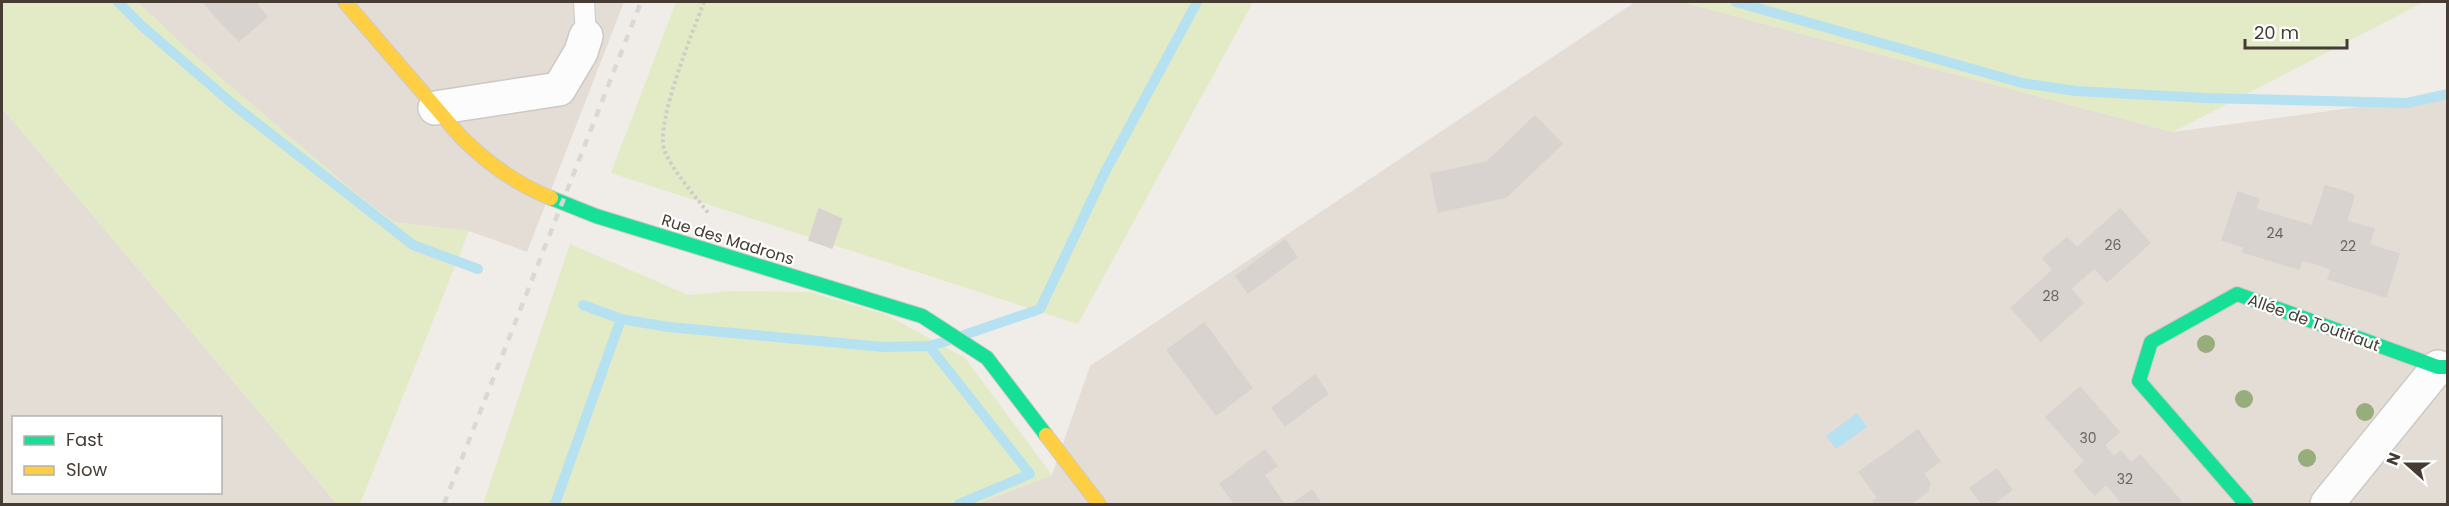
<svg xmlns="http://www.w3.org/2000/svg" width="2449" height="506" viewBox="0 0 2449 506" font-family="Poppins,sans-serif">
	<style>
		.residential { fill: #e4ddd5; fill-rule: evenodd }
		.green { fill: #e2ebc6 }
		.water { fill: #b6e1f0 }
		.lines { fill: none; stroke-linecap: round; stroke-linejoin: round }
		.stream { stroke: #b6e1f0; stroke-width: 10 }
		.building { fill: #d8d3cf; stroke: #d8d3ce; stroke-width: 1.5 }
		.lane-casing { stroke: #ccc8c4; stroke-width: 22 }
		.street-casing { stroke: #ccc8c4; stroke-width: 36 }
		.fast-casing { stroke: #d1cac0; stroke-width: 16 }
		.slow-casing { stroke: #d1cac0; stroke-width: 16 }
		.path { stroke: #d0cdc9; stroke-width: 4; stroke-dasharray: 3 3; stroke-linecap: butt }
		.lane { stroke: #fdfcfc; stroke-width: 20 }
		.street { stroke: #fdfcfc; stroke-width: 33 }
		.fast { stroke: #16e098; stroke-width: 14 }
		.slow { stroke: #ffcf43; stroke-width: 14 }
		.rail { stroke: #d9d8d8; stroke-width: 4.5; stroke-dasharray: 8 8; stroke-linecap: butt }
		.tree { fill: #98ad7c }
		.labels { text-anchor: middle; stroke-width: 4.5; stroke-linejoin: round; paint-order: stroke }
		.number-label { font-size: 14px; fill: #6c635c }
		.street-label { font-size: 16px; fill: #463c34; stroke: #fff }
	</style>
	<rect width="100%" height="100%" fill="#f0ece8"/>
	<path class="residential" d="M 137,2 L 624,2 L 527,252 L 469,231 L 394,222 L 358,195 L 187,49 Z
		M 1635,2 L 1682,2 L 2173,132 L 2447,95 L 2447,504 L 976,504 L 1052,475 L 1090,366 Z
		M 2,108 L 337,504 L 2,504 ZM 14,418 L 220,418 L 220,492 L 14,492 Z"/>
	<path class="green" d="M 2,2 L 137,2 L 187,49 L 358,195 L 394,222 L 469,231 L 360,504 L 337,504 L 2,108 Z
		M 676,2 L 1253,2 L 1078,324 L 611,173 Z
		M 1682,2 L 2424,2 L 2173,132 Z
		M 570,244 L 688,295 L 731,291 L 810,292 L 887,315 L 965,358 L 1052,475 L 976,504 L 483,504 Z"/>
	<path class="water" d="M 1857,413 L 1867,427 L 1836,449 L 1826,436 Z"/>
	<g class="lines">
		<path class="stream" d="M 118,2 L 142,26 L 235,106 L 413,245 L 478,269
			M 1736,2 L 2022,83 L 2076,91 L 2205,98 L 2407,103 L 2448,94
			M 583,305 L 621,319 L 668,327 L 884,347 L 929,346 L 947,341
			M 964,335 L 1040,309 L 1105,172 L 1197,2
			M 929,346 L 1030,474 L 959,504
			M 555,504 L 621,319"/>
	</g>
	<path class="building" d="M 204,2 L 231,2 L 215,16 Z
		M 231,2 L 255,2 L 267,17 L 239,41 L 215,16 Z
		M 1535,116 L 1562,144 L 1506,197 L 1438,212 L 1431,174 L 1487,162 Z
		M 2325,186 L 2340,190 L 2337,198 L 2323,194 Z
		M 2340,190 L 2354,195 L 2352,203 L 2337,198 Z
		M 2238,192 L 2259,199 L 2256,209 L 2312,226 L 2323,194 L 2337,198 L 2321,250 L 2307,245 L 2299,269 L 2243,252 L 2244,247 L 2222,240 Z
		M 2337,198 L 2352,203 L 2342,236 L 2399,254 L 2386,297 L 2328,279 L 2336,254 L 2321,250 Z
		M 819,209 L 842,219 L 832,248 L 809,240 Z
		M 2120,209 L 2150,243 L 2107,282 L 2089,262 L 2077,273 L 2055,248 L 2067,238 L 2077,248 Z
		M 2346,221 L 2374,229 L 2369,245 L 2342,236 Z
		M 1285,240 L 1297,257 L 1248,293 L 1236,276 Z
		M 2307,245 L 2321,250 L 2317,264 L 2302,260 Z
		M 2055,248 L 2077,273 L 2065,282 L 2083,303 L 2041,341 L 2011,308 L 2053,270 L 2043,258 Z
		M 2321,250 L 2336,254 L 2331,269 L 2317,264 Z
		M 2089,262 L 2094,268 L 2082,279 L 2077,273 Z
		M 2077,273 L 2082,279 L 2070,289 L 2065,282 Z
		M 1204,323 L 1252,388 L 1216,415 L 1167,350 Z
		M 1315,375 L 1328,394 L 1315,403 L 1302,385 Z
		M 1302,385 L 1315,403 L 1285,426 L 1272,408 Z
		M 2080,387 L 2119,432 L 2098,451 L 2108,462 L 2084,483 L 2074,471 L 2085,461 L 2046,417 Z
		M 1918,430 L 1940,461 L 1902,489 L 1912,503 L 1909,504 L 1876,504 L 1873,501 L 1878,498 L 1859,472 Z
		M 2104,445 L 2114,457 L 2108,462 L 2098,451 Z
		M 1265,450 L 1277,466 L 1264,475 L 1284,504 L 1235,504 L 1220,484 Z
		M 2121,451 L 2131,463 L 2118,474 L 2108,462 Z
		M 2140,455 L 2181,501 L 2178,504 L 2123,504 L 2106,484 L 2095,495 L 2084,483 L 2108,462 L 2118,474 Z
		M 1997,469 L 2012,490 L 1993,504 L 1982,504 L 1970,488 Z
		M 1923,473 L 1930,483 L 1928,491 L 1912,503 L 1902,489 Z
		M 1312,490 L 1320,502 L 1318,504 L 1292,504 Z"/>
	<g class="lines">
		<defs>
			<path id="lane" d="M 584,2 L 586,36"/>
			<path id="street" d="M 435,108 L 559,89 L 581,52 L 586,36
				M 2327,504 L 2438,367"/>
			<path id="fast" d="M 551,198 L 596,216 L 922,316 L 987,358 L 1046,435
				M 2246,504 L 2139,381 L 2151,342 L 2237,294 L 2438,367 L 2448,367"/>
			<path id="slow" d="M 345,2 L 461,137 C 487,163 516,184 551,198
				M 1046,435 L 1099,504"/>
		</defs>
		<use href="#lane" class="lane-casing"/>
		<use href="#street" class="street-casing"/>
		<use href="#fast" class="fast-casing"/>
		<use href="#slow" class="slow-casing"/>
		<path class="path" d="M 704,2 C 693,31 656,121 664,149 C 670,168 697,198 709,214"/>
		<use href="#lane" class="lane"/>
		<use href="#street" class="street"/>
		<use href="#fast" class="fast"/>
		<use href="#slow" class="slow"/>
		<path class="rail" d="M 444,504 L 641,2"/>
	</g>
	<g class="tree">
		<circle cx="2206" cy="344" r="9"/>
		<circle cx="2244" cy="399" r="9"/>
		<circle cx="2365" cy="412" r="9"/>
		<circle cx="2307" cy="458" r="9"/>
	</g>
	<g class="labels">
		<g class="number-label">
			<text x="2275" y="238">24</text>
			<text x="2113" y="250">26</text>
			<text x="2348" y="251">22</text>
			<text x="2051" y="301">28</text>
			<text x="2088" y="443">30</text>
			<text x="2125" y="484">32</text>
		</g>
		<g class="street-label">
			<text transform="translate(728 239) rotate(17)" y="6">Rue des Madrons</text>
			<text transform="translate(2314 322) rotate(20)" y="6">Allée de Toutifaut</text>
		</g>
	</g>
	<rect width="2449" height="506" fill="none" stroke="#463c34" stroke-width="6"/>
	<rect x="12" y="416" width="210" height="78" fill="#ffffff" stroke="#b5b1ae" stroke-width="1.5"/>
	<rect x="24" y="436" width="30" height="9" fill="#16e098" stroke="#b5b1ae" stroke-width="1.5"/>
	<text x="66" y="446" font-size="18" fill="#463c34">Fast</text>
	<rect x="24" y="466" width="30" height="9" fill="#ffcf43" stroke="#b5b1ae" stroke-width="1.5"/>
	<text x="66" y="476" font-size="18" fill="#463c34">Slow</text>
	<g transform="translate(2407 464) rotate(291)" stroke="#ffffff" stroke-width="4.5" paint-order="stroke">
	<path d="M0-4.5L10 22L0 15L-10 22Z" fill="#463c34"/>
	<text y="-9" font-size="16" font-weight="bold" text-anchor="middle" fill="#463c34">N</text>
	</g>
	<path d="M2245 39v9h102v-9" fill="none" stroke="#463c34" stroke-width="3"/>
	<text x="2254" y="39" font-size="18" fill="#463c34" stroke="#ffffff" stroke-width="4.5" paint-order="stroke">20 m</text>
</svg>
